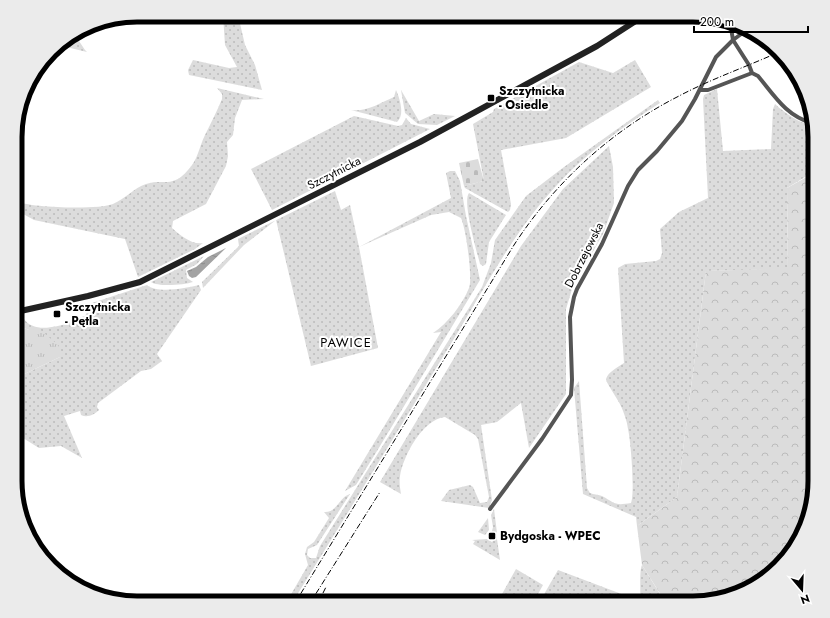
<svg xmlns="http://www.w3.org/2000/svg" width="830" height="618" viewBox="0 0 830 618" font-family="Jost,sans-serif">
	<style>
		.grass { fill: url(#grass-dots) }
		.forest { fill: url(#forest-crowns) }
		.cemetery { fill: url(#cemetery-stones) }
		.park { fill: url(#park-tufts) }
		.water { fill: url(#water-ripples) }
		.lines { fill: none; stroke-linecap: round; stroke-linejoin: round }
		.street { stroke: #555; stroke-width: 4 }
		.secondary { stroke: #222; stroke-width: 6 }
		.rail { stroke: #000; stroke-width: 1; stroke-dasharray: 6 2 1 2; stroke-linecap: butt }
		.poi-dot { fill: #000; stroke: #fff; stroke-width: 1.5 }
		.labels { text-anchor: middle; stroke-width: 4; stroke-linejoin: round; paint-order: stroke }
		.poi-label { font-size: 12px; font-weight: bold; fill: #000; stroke: #fff; text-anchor: start }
		.street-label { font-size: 12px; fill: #000; stroke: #fff }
		.neighbourhood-label { font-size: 13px; letter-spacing: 1px; fill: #000; stroke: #fff }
		.rim { fill: none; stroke: #000; stroke-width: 5 }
	</style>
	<defs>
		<pattern id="grass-dots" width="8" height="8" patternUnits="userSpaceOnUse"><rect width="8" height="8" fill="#dcdcdc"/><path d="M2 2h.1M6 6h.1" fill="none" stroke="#bbb" stroke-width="1.8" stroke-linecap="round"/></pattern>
		<pattern id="forest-crowns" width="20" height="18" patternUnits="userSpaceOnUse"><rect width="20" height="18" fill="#dcdcdc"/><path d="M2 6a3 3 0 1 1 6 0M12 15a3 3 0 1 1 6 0" fill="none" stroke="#bbb"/></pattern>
		<pattern id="cemetery-stones" width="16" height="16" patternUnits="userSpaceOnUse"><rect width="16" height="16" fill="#dcdcdc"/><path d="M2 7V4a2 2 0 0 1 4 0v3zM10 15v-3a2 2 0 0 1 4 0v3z" fill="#bbb"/></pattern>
		<pattern id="park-tufts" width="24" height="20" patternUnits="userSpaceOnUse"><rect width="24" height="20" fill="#dcdcdc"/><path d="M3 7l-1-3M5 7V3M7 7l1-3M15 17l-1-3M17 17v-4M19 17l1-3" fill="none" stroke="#bbb"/></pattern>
		<pattern id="water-ripples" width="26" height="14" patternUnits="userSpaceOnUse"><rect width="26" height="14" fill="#a3a3a3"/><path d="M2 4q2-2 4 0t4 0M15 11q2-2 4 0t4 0" fill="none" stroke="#8b8b8b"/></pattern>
	</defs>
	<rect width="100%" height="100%" fill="#fff"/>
	<path class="grass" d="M 223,15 L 238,15 L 245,45 L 255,65 L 262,90 L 189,75 L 188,70 L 193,60 L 229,68 L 237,67 L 225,45 Z
		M 75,35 L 85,50 L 87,52 L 62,46 L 63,41 Z
		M 635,60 L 651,87 L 566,138 L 501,150 L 511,204 L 510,210 L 508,212 L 465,188 L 464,186 L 484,181 L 473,124 L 493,112 L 494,109 L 579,62 L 613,73 Z
		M 217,88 L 264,99 L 242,100 L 235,118 L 233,135 L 227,142 L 228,156 L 226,166 L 206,204 L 173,221 L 172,228 C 181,236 192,245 203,243 L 195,249 L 138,277 L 125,239 L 34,220 L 16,210 L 16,201 C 29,208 99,210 113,204 C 125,199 134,188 146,184 C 164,178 172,189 188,170 C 198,160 199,147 205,135 C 211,123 217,111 222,99 L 222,94 Z
		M 717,89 L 723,151 L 771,149 L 773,109 L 775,104 C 786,114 798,122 812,126 L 815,137 L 815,171 L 787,188 L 788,269 L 706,271 L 677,497 L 637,526 L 636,517 L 583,494 L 574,388 L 579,381 L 587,488 L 590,493 C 594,495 597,494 602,496 C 615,503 614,506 631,503 C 635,493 631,442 628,429 C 627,421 624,413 621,406 C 619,401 605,381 606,379 C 608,372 618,367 624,363 L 618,268 L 625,264 L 656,261 L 660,259 L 662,253 L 660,229 L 679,212 L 708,198 L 703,99 L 704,95 Z
		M 396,90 C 400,99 405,115 397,122 L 351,110 C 367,112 380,103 394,97 Z
		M 401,90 L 419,121 L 434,114 L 455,116 L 437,125 L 418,124 L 405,113 Z
		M 658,100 L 660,103 C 623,127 587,152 557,185 C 514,231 484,289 452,342 C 399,429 346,516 292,603 L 286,603 L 308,565 L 305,554 L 307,547 L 314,542 L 329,518 L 324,512 C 337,513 339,497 350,494 L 317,545 L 308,549 L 307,555 L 310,558 L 316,558 L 320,546 L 482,287 L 491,263 L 495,240 L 526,196 L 564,167 Z
		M 354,116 L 398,126 L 402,125 L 406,118 L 411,124 L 430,129 L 272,210 L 251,169 Z
		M 609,146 L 613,167 L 614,203 L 603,234 L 573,286 L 566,309 L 566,394 L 529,448 L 521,403 L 497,422 L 481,425 L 492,500 L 489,508 L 441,501 L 449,490 L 470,485 L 473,487 L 480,503 L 487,502 L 489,497 L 478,439 L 475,435 L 445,417 C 423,419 403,456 400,476 C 399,482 400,488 401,494 L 380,482 L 521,246 L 563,189 Z
		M 450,171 L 455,171 L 460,181 L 466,216 L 480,280 L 377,451 L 356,485 L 345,491 L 441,332 L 433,333 C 448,323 462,305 469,288 C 473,279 466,228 461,218 L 449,212 L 431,215 L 359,247 L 378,348 L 311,366 L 276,220 L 244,245 L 203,288 L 202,282 L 239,246 L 238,239 L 335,191 L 341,210 L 350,205 L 359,247 L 451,198 L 446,173 Z
		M 469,193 L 506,215 L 489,242 L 486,264 L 483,266 L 480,264 C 477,252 462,201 469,193 Z
		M 204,256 L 197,264 L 186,270 L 187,278 L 193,282 C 184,285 158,287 151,282 Z
		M 147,285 C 157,294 187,288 199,285 L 201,290 L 157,354 L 162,361 L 151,369 L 141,371 L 98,403 L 97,407 L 99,410 C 94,415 87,418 81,415 L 80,411 L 64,416 L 82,458 L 61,446 L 39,448 L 15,433 L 16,378 L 60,357 L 29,330 L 16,325 L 17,319 L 24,319 C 34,333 55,327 69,323 L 71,320 L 85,316 L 92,303 Z
		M 494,509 L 497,533 L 496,532 L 500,560 L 473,544 L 475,541 L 472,540 L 487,539 L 492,542 L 494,540 L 491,535 L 493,527 L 491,515 Z
		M 488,518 L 489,530 L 485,535 L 478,532 Z
		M 642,565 L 665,602 L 539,603 L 558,570 L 640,601 C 641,592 639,571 642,565 Z
		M 516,569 L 543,585 L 533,603 L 497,603 Z"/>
	<path class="forest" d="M 812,174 L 815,251 L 815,489 L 806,528 L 785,561 L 747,591 L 702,601 L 666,603 L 642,565 L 637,526 L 677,497 L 706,271 L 788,268 L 787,188 Z"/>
	<path class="cemetery" d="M 478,159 L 484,181 L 464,186 L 459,163 Z"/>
	<path class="park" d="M 16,325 L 29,330 L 38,328 L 57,344 L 61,350 L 60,357 L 16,378 Z"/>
	<path class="water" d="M 226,248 L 196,277 L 192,278 L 189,276 L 187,271 L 196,267 L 208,257 Z"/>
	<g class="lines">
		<path class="street" d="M 730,22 L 733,40 L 749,65 L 752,73
			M 752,73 L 758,76 C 774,95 786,116 812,123
			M 700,90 L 708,90 L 752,73
			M 490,509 L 542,439 L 571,395 L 572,380 L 570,317 L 574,297 L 577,289 L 602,244 L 628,186 L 638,170 L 657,151 L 682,121 L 695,99 L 716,57 L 733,40 L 748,29"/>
		<path class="secondary" d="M 16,312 L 88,296 L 140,282 L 420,142 L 597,46 L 645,15"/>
		<path class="rail" d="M 295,603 L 514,245 C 555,182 612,130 679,96 C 711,79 746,67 779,52
			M 310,603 L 380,492
			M 318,603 L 326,587"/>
	</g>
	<g class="poi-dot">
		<rect x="487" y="94" width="8" height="8" rx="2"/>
		<rect x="53" y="310" width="8" height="8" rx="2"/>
		<rect x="488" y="532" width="8" height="8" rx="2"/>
	</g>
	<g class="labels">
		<g class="poi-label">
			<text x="499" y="95">Szczytnicka<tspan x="499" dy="14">- Osiedle</tspan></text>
			<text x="65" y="311">Szczytnicka<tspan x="65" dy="14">- Pętla</tspan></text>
			<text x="500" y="540">Bydgoska - WPEC</text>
		</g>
		<g class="street-label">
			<text transform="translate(334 173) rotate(-27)" y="4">Szczytnicka</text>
			<text transform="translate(584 255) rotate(-63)" y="4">Dobrzejowska</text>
		</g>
		<g class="neighbourhood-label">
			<text x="346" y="347">PAWICE</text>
		</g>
	</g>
	<path d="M0 0H830V618H0ZM137 22H693A115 115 0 0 1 808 137V481A115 115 0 0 1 693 596H137A115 115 0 0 1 22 481V137A115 115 0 0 1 137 22Z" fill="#ebebeb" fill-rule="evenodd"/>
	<path class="rim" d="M137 22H693A115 115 0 0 1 808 137V481A115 115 0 0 1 693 596H137A115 115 0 0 1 22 481V137A115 115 0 0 1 137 22Z"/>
	<g transform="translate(802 590) rotate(161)" stroke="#ffffff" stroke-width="3" paint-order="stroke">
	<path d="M0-3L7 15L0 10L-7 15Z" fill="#000000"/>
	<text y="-6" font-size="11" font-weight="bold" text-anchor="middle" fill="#000000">N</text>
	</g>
	<path d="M694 26v6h114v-6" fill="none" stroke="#000000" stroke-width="2"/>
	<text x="700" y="26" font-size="12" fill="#000000" stroke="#ffffff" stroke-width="3" paint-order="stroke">200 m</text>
</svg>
